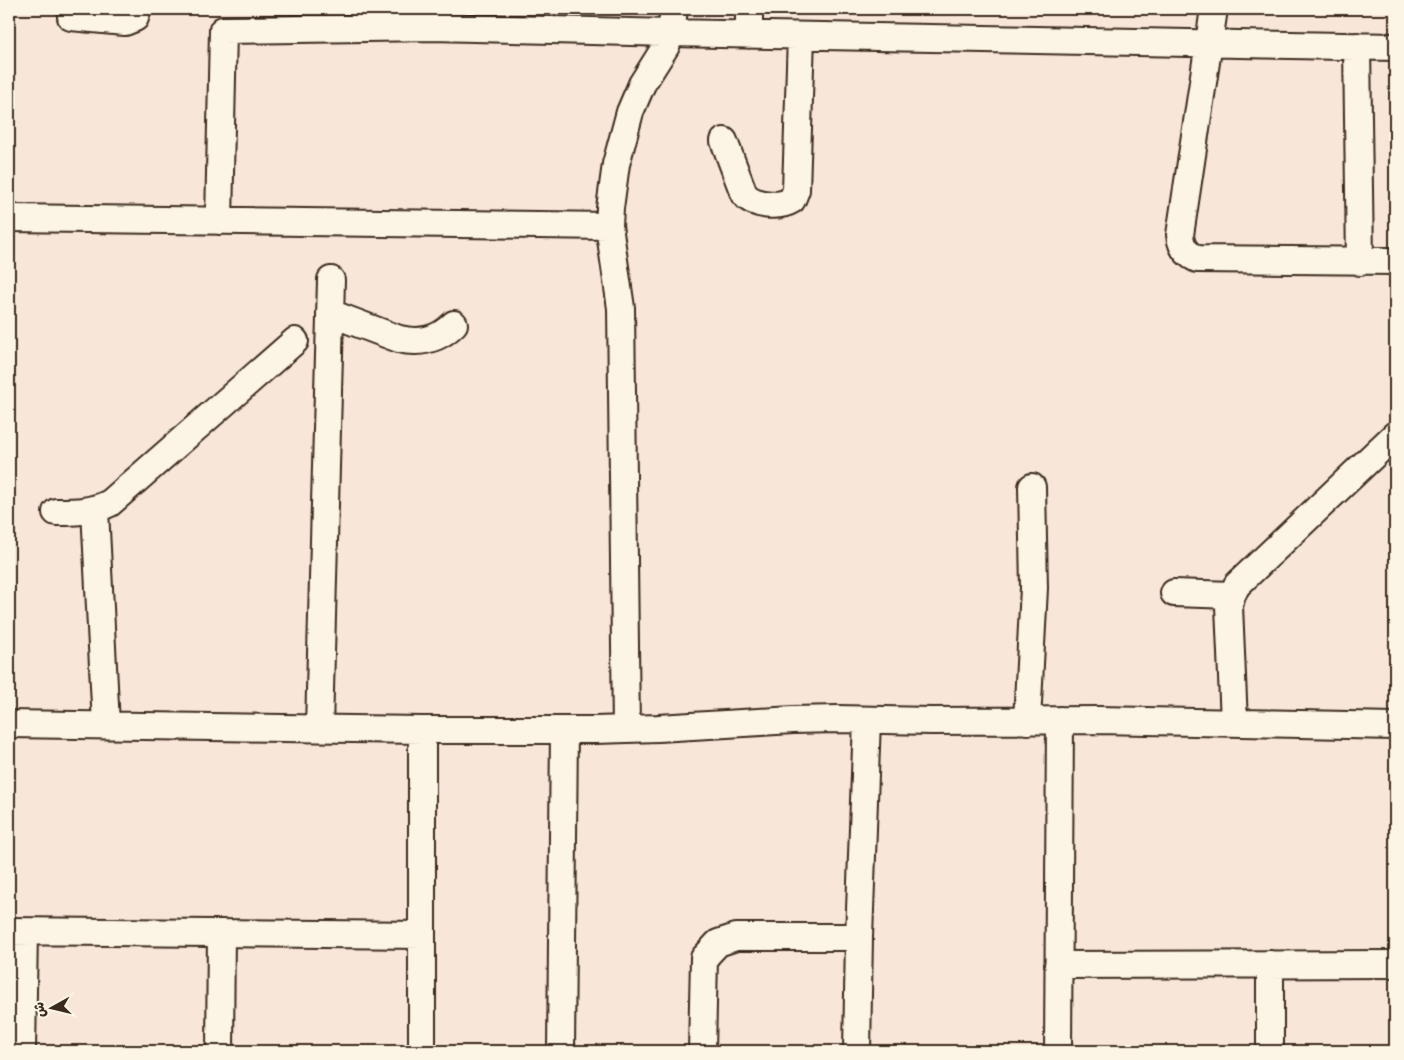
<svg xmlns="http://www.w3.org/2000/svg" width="1404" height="1060" viewBox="0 0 1404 1060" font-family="Caveat,'Playpen Sans Arabic',sans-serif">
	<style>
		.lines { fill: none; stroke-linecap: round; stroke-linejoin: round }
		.minor-casing { stroke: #3b2a1e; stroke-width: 30 }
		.minor { stroke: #fcf5e5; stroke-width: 26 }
	</style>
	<rect width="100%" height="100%" fill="#f8e7d9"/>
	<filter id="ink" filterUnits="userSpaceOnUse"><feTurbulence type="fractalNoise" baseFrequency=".02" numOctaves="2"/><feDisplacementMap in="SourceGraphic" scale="10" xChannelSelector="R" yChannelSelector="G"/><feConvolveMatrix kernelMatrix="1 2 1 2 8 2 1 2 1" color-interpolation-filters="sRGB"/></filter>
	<g filter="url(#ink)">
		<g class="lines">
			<defs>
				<path id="minor" d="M 749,9 L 749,35
					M 1214,9 L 1180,235 C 1181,247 1186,254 1197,259 L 1395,261
					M 71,17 L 125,22 L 135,18 L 138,9
					M 1357,46 L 1360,262
					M 724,141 L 744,194 C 754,206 779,208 792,200 L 796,190 L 801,36
					M 9,218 L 609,226
					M 219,221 L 223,30 L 432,27 L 671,33 L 1395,47
					M 330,313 L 399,339 C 421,344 438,340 454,324
					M 95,510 L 106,725
					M 56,512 C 76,512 92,512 110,503 L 295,341
					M 1174,593 L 1232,595
					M 1027,721 L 1034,588 L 1032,487
					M 1234,723 L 1229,606 L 1232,595 L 1237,585 L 1395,435
					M 9,724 L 422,730 L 595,730 L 658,728 L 793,720 L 838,719 L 931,721 L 1099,720 L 1395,726
					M 319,728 L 331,280
					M 626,729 L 621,308 L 609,226 L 610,208 L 616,164 L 630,112 L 642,84 L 666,46 L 671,33 L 674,9
					M 9,931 L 422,935
					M 1270,964 L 1270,1051
					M 1058,965 L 1395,964
					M 22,1051 L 24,932
					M 220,1051 L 221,933
					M 422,1051 L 422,730
					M 561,1051 L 564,730
					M 702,1051 L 704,958 L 718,943 L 736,937 L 859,937
					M 857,1051 L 859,937 L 867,720
					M 1058,1051 L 1060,720"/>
			</defs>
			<use href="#minor" class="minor-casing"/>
			<use href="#minor" class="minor"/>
		</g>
	</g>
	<rect width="1404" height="1060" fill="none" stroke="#fcf5e5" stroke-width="30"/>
	<rect x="15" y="15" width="1374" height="1030" fill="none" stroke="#3b2a1e" stroke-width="2" filter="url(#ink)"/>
	<g transform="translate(52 1008) rotate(262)" stroke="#fcf5e5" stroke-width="4" paint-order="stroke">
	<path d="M0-4L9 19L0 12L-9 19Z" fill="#3b2a1e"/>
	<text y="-8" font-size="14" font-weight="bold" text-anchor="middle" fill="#3b2a1e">ش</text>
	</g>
</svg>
